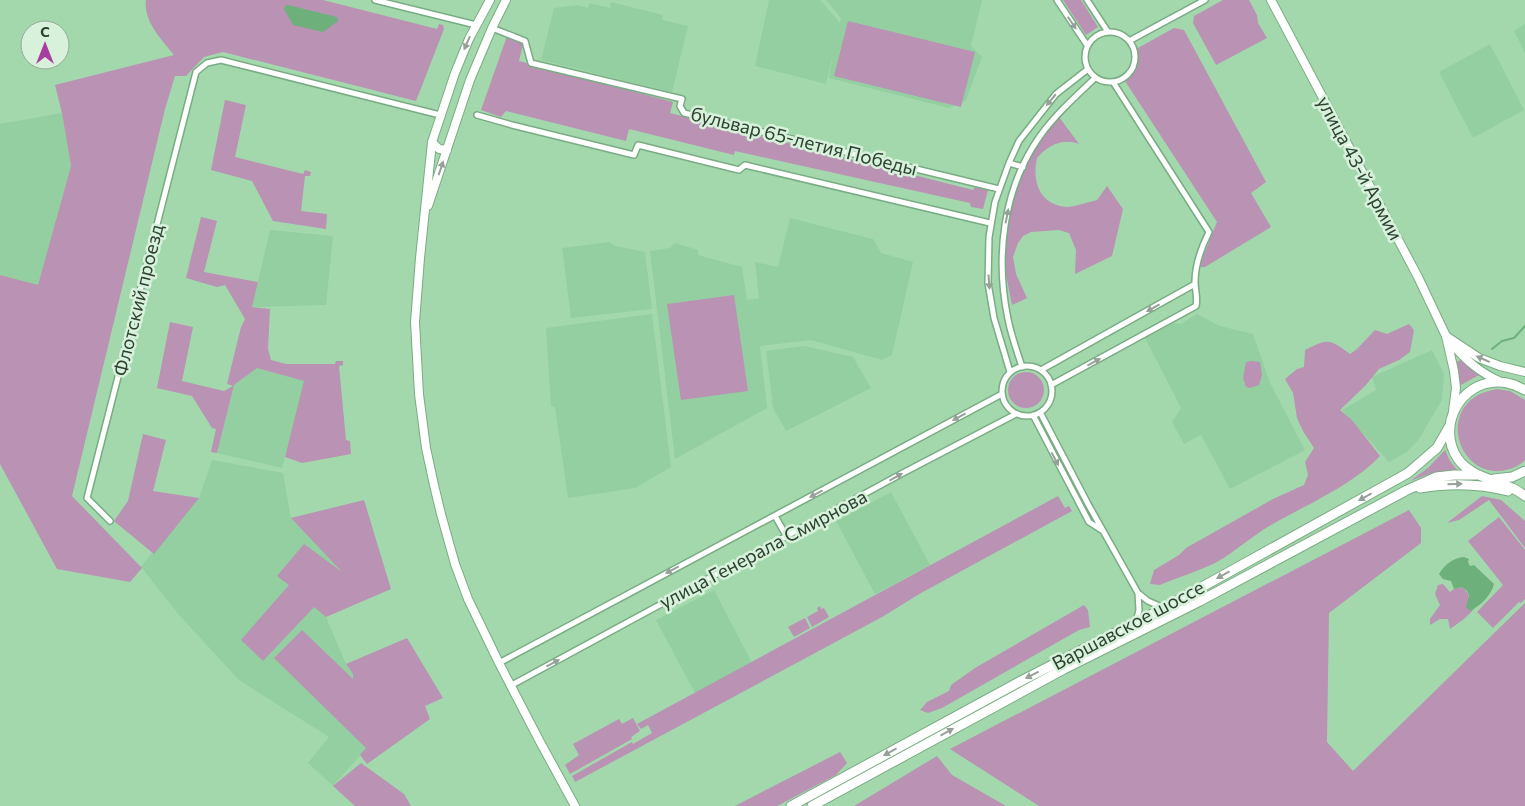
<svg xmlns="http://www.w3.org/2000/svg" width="1525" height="806" viewBox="0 0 1525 806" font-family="Commissioner,sans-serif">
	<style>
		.built { fill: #93cfa0 }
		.green { fill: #b992b4 }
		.water { fill: #6db07c }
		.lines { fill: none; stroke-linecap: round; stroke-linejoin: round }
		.stream { stroke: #6db07c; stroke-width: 2 }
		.minor-casing { stroke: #79ac83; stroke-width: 8 }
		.secondary-casing { stroke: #79ac83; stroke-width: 10 }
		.primary-casing { stroke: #79ac83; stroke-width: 11 }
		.minor { stroke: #fff; stroke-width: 5 }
		.secondary { stroke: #fff; stroke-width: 8 }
		.primary { stroke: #fff; stroke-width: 9 }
		.oneway { fill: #96a098 }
		.labels { text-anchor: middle; stroke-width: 5; stroke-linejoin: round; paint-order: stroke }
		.street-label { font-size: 19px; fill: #2c4130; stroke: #d7f1db }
	</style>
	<rect width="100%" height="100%" fill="#a3d8ad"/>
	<path class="built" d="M 769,0 L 820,0 L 840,23 L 841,18 L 826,0 L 982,0 L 971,46 L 982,57 L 966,100 L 949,108 L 829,78 L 833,54 L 826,84 L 755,66 Z
		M 611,2 L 663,15 L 662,20 L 688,26 L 672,92 L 541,60 L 554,8 L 578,5 L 588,8 L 590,3 L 610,8 Z
		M 1525,24 L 1525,53 L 1514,31 Z
		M 1490,44 L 1524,110 L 1473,138 L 1439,72 Z
		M 62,113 L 71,166 L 38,286 L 0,275 L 0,124 Z
		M 790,218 L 873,239 L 881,253 L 913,262 L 892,355 L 882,360 L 811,340 L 760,346 L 767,408 L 675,459 L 650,251 L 670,248 L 675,243 L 698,250 L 698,255 L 742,267 L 747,300 L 759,298 L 755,262 L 778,267 Z
		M 270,230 L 333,236 L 326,305 L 252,307 Z
		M 609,242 L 615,246 L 645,252 L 652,309 L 571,318 L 562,248 Z
		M 652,314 L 671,467 L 635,488 L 568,498 L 555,407 L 551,406 L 546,328 Z
		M 1197,314 L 1220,326 L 1253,334 L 1270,383 L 1305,450 L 1230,489 L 1201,435 L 1184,444 L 1172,422 L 1181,408 L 1145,338 L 1174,323 L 1180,324 Z
		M 804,346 L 853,357 L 871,388 L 786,431 L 773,408 L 766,351 Z
		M 1432,350 L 1444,374 L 1442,400 L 1419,439 L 1407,452 L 1389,462 L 1342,410 L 1376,390 L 1372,377 Z
		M 257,368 L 305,381 L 282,468 L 217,453 L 234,385 Z
		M 212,460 L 283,473 L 291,518 L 345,574 L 315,606 L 326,617 L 346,664 L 353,674 L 409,700 L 333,786 L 308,763 L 329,737 L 239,680 L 180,616 L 141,567 L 166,535 L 199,498 Z
		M 891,492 L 930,565 L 875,594 L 836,521 Z
		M 714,590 L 752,663 L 695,693 L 656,620 Z"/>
	<path class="green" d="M 146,0 L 323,0 L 437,29 L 439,24 L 443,25 L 444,29 L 416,101 L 223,52 L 204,57 L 186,76 L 175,76 L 165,109 L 72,496 L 142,568 L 130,582 L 57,569 L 0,464 L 0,275 L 38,285 L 71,166 L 62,113 L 55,85 L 174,55 C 162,40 143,21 146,0 Z
		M 1063,0 L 1081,0 L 1098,27 L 1086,35 Z
		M 1223,0 L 1249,0 L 1257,15 L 1258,23 L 1267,38 L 1216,65 L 1193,23 L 1194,16 Z
		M 848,21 L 975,52 L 961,107 L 834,76 Z
		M 1174,28 L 1184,30 L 1266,182 L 1251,193 L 1271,227 L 1205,267 L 1200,267 L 1200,264 L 1217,222 L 1125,81 C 1135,71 1139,64 1136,49 Z
		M 507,36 L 524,40 L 519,61 L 673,102 L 670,113 L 973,190 L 975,187 L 988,190 L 983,209 L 971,207 L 970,203 L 735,151 L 734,155 L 629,129 L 626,141 L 506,111 L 501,117 L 481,110 Z
		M 225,100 L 246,105 L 235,157 L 303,174 L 305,170 L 311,172 L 310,176 L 305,176 L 301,211 L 327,214 L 326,229 L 273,221 L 252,181 L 211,170 Z
		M 1059,117 L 1079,144 C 1063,138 1048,145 1037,158 C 1032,182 1039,204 1067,207 C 1074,207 1089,202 1097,200 L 1107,186 L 1123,209 L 1112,256 L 1075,274 L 1076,250 L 1069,233 L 1059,230 L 1031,232 L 1023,236 L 1018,243 L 1013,257 L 1016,274 L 1027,298 L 1012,305 C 1009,288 1003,266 1004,248 C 1006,213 1019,174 1037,145 C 1043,135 1052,126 1059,117 Z
		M 201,217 L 217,221 L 204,272 L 258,282 L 252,307 L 270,309 L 268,349 L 271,360 L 286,364 L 335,364 L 336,361 L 343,361 L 343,365 L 339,366 L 346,440 L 350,441 L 351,454 L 302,463 L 285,457 L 304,381 L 257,368 L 234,385 L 217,453 L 211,452 L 216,429 L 212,428 L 192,396 L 157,388 L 170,322 L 193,327 L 182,381 L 224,391 L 233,386 L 227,384 L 241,327 L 245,319 L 225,285 L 217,287 L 186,278 Z
		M 734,295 L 748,391 L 681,400 L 667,304 Z
		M 1409,324 L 1414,330 L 1410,352 L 1399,360 L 1379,369 L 1365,386 L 1340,410 L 1352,420 L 1380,456 C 1353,485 1306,505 1271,525 C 1252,536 1236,551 1217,562 C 1199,571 1179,577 1160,585 L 1150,584 L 1154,570 L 1179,555 L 1186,548 L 1273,499 L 1304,485 L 1308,475 L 1305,462 L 1314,448 L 1303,431 L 1297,418 L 1293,393 L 1285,379 L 1297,369 L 1304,367 L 1305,350 C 1329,338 1329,339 1350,354 L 1357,349 L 1375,330 L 1387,334 Z
		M 1460,360 L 1479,375 L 1459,386 L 1457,362 Z
		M 1252,361 L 1260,362 L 1262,375 L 1259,385 L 1250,388 L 1246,387 L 1243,378 L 1246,362 Z
		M1008 390a18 18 0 1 1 36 0a18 18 0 1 1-36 0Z
		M 1497,389 L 1510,391 L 1525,400 L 1525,460 C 1518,467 1510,470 1500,471 C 1463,474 1442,423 1472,399 C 1479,393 1488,391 1497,389 Z
		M 143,434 L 166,440 L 153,491 L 199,498 L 154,554 L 114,521 L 128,501 Z
		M 1445,450 L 1450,461 L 1458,471 L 1429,474 L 1410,481 L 1428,468 Z
		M 1058,496 L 1065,508 L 1069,506 L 1072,511 L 921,593 L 882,617 L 575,782 L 572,776 L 632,742 L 633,744 L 652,733 L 648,725 L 641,729 L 637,724 Z
		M 1482,496 L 1501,500 L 1525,521 L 1525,548 L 1489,500 L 1459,520 L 1447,523 Z
		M 364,500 L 391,589 L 326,617 L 314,607 L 263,661 L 241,640 L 289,585 L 277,576 L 304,544 L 342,572 L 291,518 Z
		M 1409,510 L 1421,528 L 1421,543 L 1329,613 L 1327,742 L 1353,771 L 1525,603 L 1525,806 L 1039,806 L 950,749 Z
		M 1499,517 L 1525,550 L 1525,599 L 1521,603 L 1519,602 L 1493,628 L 1477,612 L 1503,585 L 1468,541 Z
		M 1443,584 L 1450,592 L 1454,589 L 1462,587 C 1472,595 1468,600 1470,611 L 1475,608 L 1464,619 L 1450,629 L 1448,619 L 1440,619 L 1430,625 L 1430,619 L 1440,605 L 1435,594 L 1438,585 Z
		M 1084,605 L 1088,610 L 1090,627 L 1079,630 L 942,708 L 928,713 L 920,710 L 927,702 L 949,691 L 951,685 L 975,668 Z
		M 820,606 L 821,609 L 824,608 L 829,617 L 812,627 L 807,617 L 818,611 L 817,608 Z
		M 805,618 L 810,628 L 794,637 L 788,627 Z
		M 302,630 L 353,679 L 353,674 L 346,664 L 407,638 L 443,698 L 425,706 L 430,719 L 367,764 L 360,755 L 366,748 L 274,658 Z
		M 633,718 L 640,731 L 631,737 L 632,739 L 570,774 L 565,765 L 579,755 L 573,744 L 619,719 L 622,724 Z
		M 840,752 L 847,763 L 836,775 L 777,806 L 735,806 Z
		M 937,756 L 952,775 L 1006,806 L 854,806 Z
		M 361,763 L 404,794 L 411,806 L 355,806 L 333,786 Z"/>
	<path class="water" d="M 288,5 L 337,17 L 338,21 L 323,32 L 293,25 L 284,9 L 285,6 Z
		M 1464,557 L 1469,559 L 1468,562 L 1470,566 L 1474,565 L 1494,584 C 1491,596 1480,606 1470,611 L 1466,607 L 1469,596 L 1467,591 L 1462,587 L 1454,589 L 1451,581 L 1443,579 L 1439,574 C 1445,564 1453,558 1464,557 Z"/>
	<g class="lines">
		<path class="stream" d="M 1492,349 L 1502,341 L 1514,338 L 1525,326"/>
		<defs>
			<path id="minor" d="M 375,0 L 476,25
				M 1057,0 L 1087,45
				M 1087,0 L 1108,32
				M 492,28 L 525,41 L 531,63 L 682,99 L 680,106 L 684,113 L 999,189
				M1085 57a25 25 0 1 1 50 0a25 25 0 1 1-50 0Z
				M 1129,41 L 1205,0
				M 477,115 L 512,125 L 634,155 L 638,145 L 739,170 L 745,165 L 990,223
				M 1009,163 L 1023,167
				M1002 391a25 25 0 1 1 50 0a25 25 0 1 1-50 0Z
				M 1022,367 C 1017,351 1011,335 1008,319 C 995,257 1003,188 1040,136 C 1056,114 1076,96 1095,78
				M 1041,370 L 1195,284
				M 1010,372 L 994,318 L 988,283 L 989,237 L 995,202 L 1009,163 L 1019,141 L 1056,94 L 1088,69
				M 1051,385 L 1196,306 C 1198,298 1195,290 1195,282 C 1195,264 1201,248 1209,232 L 1113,82
				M 1040,412 L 1088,504 L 1138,593 L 1148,601 L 1164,608
				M 1033,415 L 1089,522 L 1103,531
				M 775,516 L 787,537
				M 110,521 L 87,498 L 196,72 L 207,63 L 221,60 L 440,115
				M 1136,622 L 1139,610 L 1138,593
				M 499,663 L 1002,394
				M 510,686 L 901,474 L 1016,414"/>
			<path id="secondary" d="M 490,0 L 469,39 L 455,73 L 432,142 L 420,258 L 415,322 L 419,394 L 426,448 L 434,485 L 441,514 L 455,564 L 468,599 L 499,663 L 539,740 L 575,806
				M 1271,0 L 1418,277 L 1446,336 L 1454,371 L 1456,388 L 1453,411
				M 432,142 L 439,149 L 447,150
				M 428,206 L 470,80 L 492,28 L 506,0
				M 1446,336 L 1479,358 L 1500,366 L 1525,372
				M 1452,344 C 1468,362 1479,372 1501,382"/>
			<path id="primary" d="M 1525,390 C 1517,386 1509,382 1499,382 C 1460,381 1436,427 1458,459 C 1471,477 1494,479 1512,488 C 1517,490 1521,493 1525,496
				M 1494,479 L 1512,477 L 1525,471
				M 1420,488 C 1450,483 1478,483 1508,491
				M 791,806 L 1021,681 L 1164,608 L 1408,473 L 1437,448 L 1449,427
				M 812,806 L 1064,669 L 1200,601 L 1407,490 L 1436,477 L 1454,475 L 1479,475"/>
		</defs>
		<use href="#minor" class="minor-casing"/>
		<use href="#secondary" class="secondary-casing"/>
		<use href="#primary" class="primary-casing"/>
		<use href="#minor" class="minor"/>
		<use href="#secondary" class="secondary"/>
		<use href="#primary" class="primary"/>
	</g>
	<defs><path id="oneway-solid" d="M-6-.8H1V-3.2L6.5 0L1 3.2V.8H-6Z" transform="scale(1.25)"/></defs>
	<g class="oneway">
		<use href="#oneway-solid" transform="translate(1072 23) rotate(56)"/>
		<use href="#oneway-solid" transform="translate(467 43) rotate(114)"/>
		<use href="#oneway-solid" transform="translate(1051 100) rotate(130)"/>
		<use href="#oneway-solid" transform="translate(441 168) rotate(-71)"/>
		<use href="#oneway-solid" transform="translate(1007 216) rotate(-79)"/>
		<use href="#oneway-solid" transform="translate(989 282) rotate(86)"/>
		<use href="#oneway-solid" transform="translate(1153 308) rotate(151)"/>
		<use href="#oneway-solid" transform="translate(1483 359) rotate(-156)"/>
		<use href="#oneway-solid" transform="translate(1094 362) rotate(-28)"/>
		<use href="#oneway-solid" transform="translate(959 417) rotate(152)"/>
		<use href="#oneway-solid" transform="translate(1055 459) rotate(62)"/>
		<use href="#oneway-solid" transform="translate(896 477) rotate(-29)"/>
		<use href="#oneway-solid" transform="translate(1455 484) rotate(-2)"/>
		<use href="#oneway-solid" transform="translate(816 494) rotate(152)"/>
		<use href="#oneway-solid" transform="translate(1365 497) rotate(151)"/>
		<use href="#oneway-solid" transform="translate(672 570) rotate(152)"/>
		<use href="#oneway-solid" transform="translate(1223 575) rotate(151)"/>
		<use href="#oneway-solid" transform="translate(553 663) rotate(-28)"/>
		<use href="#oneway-solid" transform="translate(1032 675) rotate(153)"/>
		<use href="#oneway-solid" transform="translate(947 732) rotate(-29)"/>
		<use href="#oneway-solid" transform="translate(890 752) rotate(151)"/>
	</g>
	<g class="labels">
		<g class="street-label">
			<text transform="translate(804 141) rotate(14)" y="7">бульвар 65-летия Победы</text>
			<text transform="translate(1360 168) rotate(62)" y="7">улица 43-й Армии</text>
			<text transform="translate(138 300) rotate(-76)" y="7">Флотский проезд</text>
			<text transform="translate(763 549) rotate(-28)" y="7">улица Генерала Смирнова</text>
			<text transform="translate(1128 625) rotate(-28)" y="7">Варшавское шоссе</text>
		</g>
	</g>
	<g transform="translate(45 45)"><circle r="24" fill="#d7f1db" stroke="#93ab97"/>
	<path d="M0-4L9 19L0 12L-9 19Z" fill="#a73ea0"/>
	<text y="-8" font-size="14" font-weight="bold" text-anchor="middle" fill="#2c4130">С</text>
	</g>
</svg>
